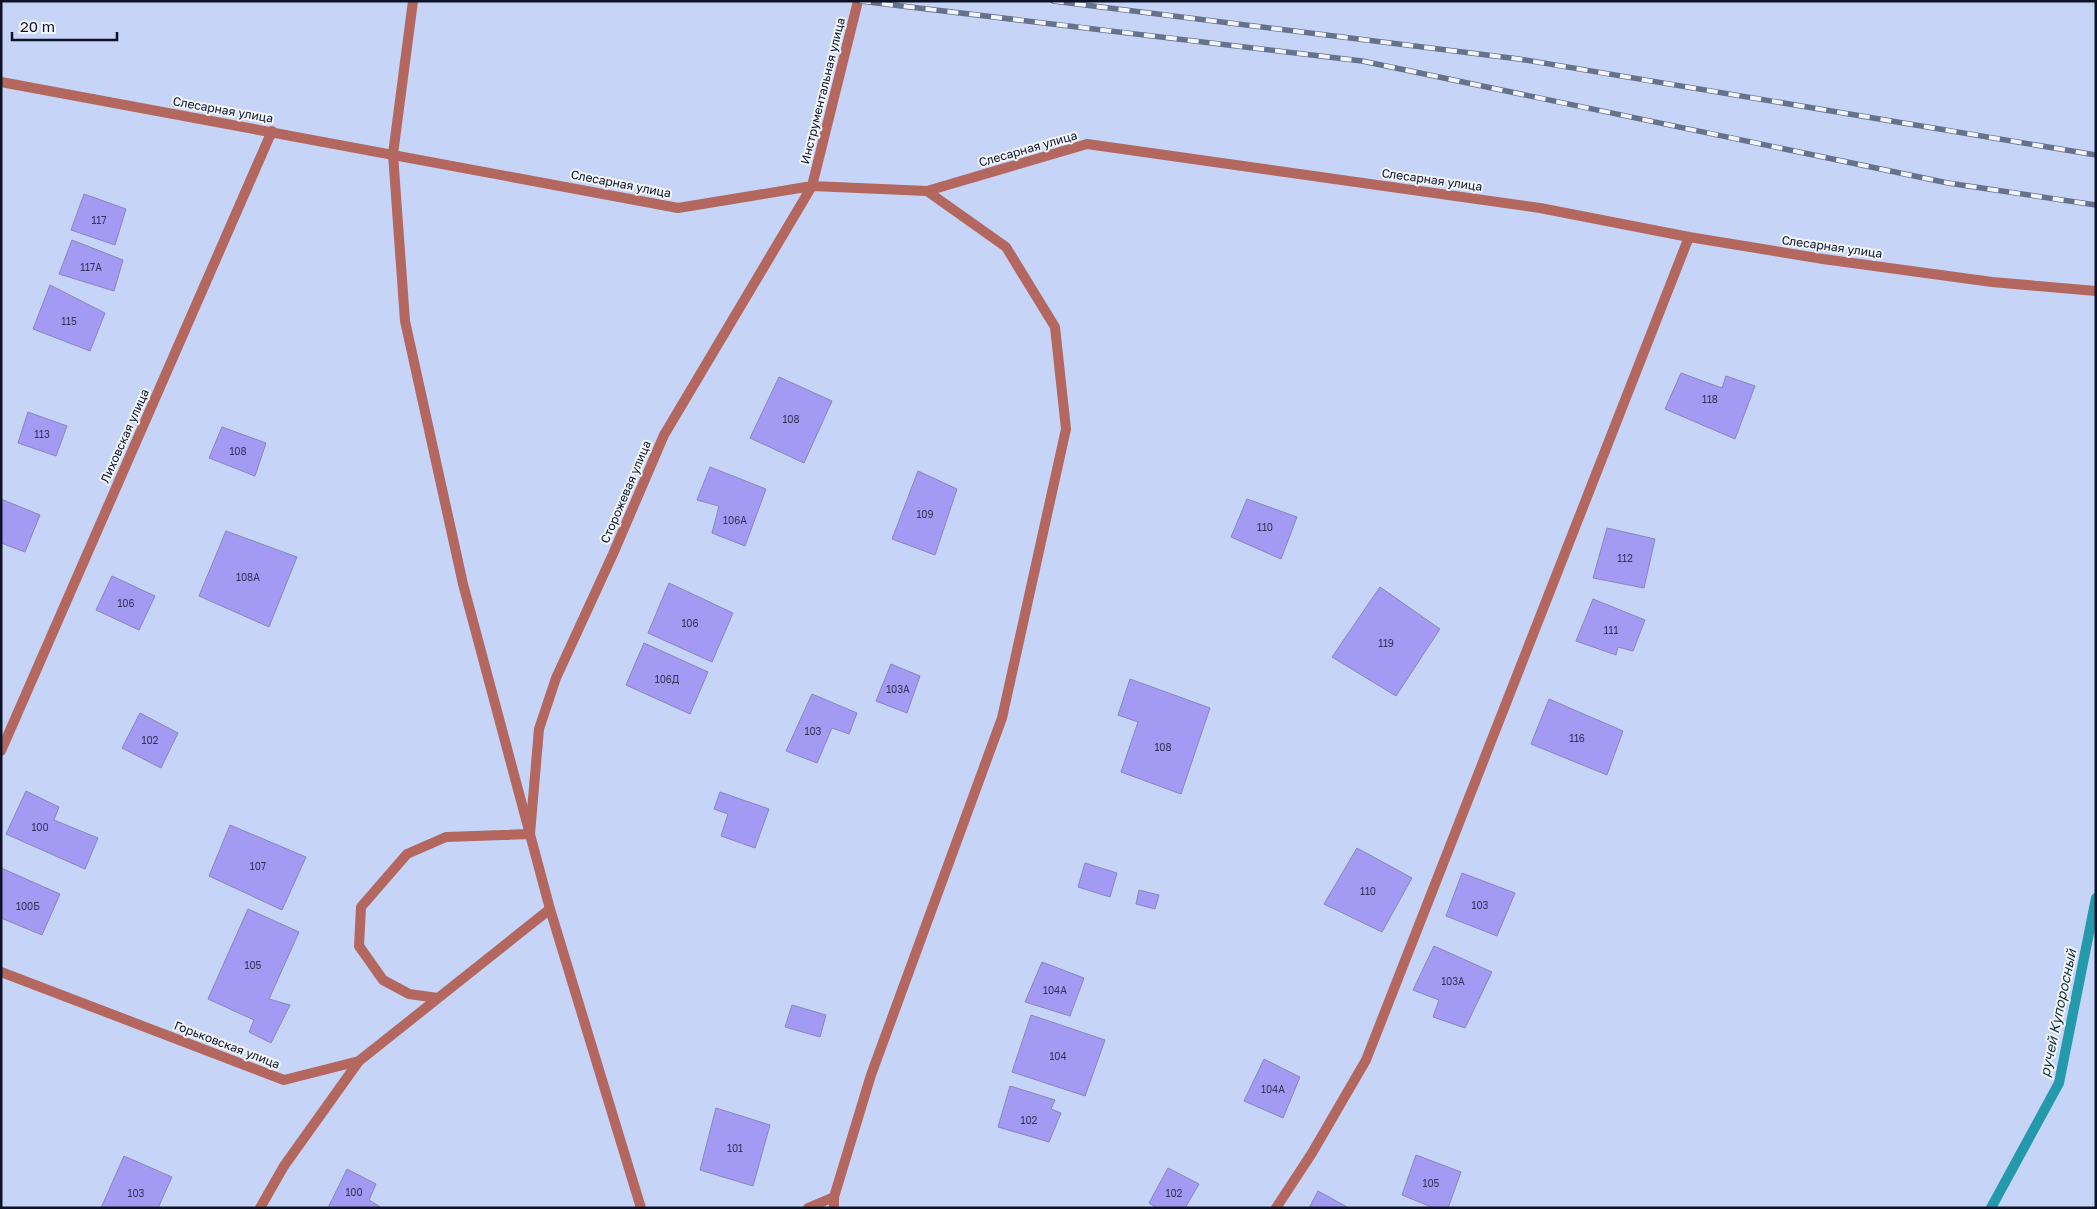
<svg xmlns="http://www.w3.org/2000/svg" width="2097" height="1209" viewBox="0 0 2097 1209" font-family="'Golos Text',sans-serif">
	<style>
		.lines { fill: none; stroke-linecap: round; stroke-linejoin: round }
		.stream { stroke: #2599ac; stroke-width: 10 }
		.building { fill: #a39af3; stroke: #8a85bf }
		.service { stroke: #b3675e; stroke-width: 10 }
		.minor { stroke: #b3675e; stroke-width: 10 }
		.rail-casing { stroke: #66718c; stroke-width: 5.5 }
		.rail { stroke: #f2f5fb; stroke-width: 4; stroke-dasharray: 11; stroke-linecap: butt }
		.labels { text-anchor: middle; stroke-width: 4; stroke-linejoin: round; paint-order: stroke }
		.number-label { font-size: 10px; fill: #32355a }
		.street-label { font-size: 12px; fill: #0c1327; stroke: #f2f5fb }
		.water-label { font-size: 14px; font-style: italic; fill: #123236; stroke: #f2f5fb }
	</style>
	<rect width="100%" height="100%" fill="#c5d4f7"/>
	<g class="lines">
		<path class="stream" d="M 1991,1208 L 2059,1083 L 2096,898"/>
	</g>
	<path class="building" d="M 84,194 L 126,209 L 115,245 L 71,230 Z
		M 72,240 L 123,260 L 114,291 L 59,274 Z
		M 50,285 L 105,313 L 90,351 L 33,329 Z
		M 1681,373 L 1722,388 L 1726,376 L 1755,386 L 1735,439 L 1665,409 Z
		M 779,377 L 832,401 L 804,463 L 750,438 Z
		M 28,412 L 67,426 L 56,456 L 18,443 Z
		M 222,427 L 266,443 L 255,476 L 209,458 Z
		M 710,467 L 766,489 L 745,546 L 712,533 L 719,506 L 697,500 Z
		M 918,471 L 957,489 L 935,555 L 892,539 Z
		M 1,499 L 40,515 L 25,552 L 1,543 Z
		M 1247,499 L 1297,517 L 1281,559 L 1231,537 Z
		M 1607,528 L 1655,539 L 1644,588 L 1593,578 Z
		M 226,531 L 297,557 L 269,627 L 199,596 Z
		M 112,576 L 155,596 L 139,630 L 96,610 Z
		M 669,583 L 733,613 L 712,662 L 648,633 Z
		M 1380,587 L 1440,629 L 1396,696 L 1332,657 Z
		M 1593,599 L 1645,620 L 1633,651 L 1618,647 L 1616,655 L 1576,641 Z
		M 644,643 L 708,672 L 690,714 L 626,685 Z
		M 891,664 L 920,676 L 907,713 L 876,701 Z
		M 1130,679 L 1210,708 L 1181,794 L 1121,772 L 1138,722 L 1118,715 Z
		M 812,694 L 857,713 L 849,734 L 832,728 L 817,763 L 786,751 Z
		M 1549,699 L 1623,731 L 1607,775 L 1531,744 Z
		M 140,713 L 178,733 L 161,768 L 122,748 Z
		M 26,791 L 59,807 L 54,820 L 98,838 L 85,869 L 6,834 Z
		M 720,792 L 769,809 L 755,848 L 721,836 L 728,814 L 714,809 Z
		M 230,825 L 306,857 L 282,910 L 209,876 Z
		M 1357,848 L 1412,878 L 1382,932 L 1324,904 Z
		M 1085,863 L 1117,873 L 1110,897 L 1078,887 Z
		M 1,868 L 60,894 L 42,935 L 1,918 Z
		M 1462,873 L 1515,893 L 1497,936 L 1446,916 Z
		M 1139,890 L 1159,895 L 1155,909 L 1136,904 Z
		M 248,909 L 299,932 L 269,999 L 290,1005 L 271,1043 L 249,1032 L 254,1020 L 208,999 Z
		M 1434,946 L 1492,972 L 1465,1028 L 1433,1017 L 1439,1000 L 1413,990 Z
		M 1042,962 L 1084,978 L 1070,1016 L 1025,1002 Z
		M 792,1005 L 826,1015 L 820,1037 L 785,1027 Z
		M 1031,1015 L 1105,1040 L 1085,1096 L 1012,1072 Z
		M 1264,1059 L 1300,1077 L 1283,1118 L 1244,1101 Z
		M 1010,1086 L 1055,1100 L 1051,1109 L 1061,1113 L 1049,1142 L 998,1127 Z
		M 716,1108 L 770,1125 L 753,1186 L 700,1170 Z
		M 1416,1155 L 1461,1172 L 1448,1208 L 1434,1208 L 1402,1195 Z
		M 124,1156 L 172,1177 L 158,1208 L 101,1208 Z
		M 1168,1168 L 1199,1184 L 1185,1208 L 1157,1208 L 1149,1203 Z
		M 347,1169 L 376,1184 L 369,1200 L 382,1208 L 328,1208 Z
		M 1318,1191 L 1349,1208 L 1309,1208 Z"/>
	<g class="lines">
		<path class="service" d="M 393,154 L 413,1"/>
		<path class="minor" d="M 1,82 L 678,208 L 812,186 L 927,191 L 1087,144 L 1540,208 L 1689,237 L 1823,259 L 1992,282 L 2096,291
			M 393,154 L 405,321 L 463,584 L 550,909 L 641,1208
			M 1,751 L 272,131
			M 1,972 L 284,1080 L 359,1061 L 550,909
			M 438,998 L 409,994 L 383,980 L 359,946 L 361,907 L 407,854 L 446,837 L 530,834 L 539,729 L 556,678 L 613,554 L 664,435 L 812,186 L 858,1
			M 260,1208 L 284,1166 L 359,1061
			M 808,1208 L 834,1197
			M 834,1208 L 834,1197 L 871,1075 L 1002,718 L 1066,429 L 1055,327 L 1006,247 L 927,191
			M 1276,1208 L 1312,1153 L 1366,1060 L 1689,237"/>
		<defs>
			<path id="rail" d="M 860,1 L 1362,61 L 1948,183 L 2096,205
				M 1053,1 L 1519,59 L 2096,155"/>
		</defs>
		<use href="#rail" class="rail-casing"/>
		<use href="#rail" class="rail"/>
	</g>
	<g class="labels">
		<g class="number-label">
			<text x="99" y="224">117</text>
			<text x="91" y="271">117А</text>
			<text x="69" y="325">115</text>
			<text x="1710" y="403">118</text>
			<text x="791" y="423">108</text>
			<text x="42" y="438">113</text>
			<text x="238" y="455">108</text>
			<text x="925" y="518">109</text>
			<text x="735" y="524">106А</text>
			<text x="1265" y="531">110</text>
			<text x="1625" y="562">112</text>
			<text x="248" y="581">108А</text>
			<text x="126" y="607">106</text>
			<text x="690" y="627">106</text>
			<text x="1611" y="634">111</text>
			<text x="1386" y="647">119</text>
			<text x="667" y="683">106Д</text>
			<text x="898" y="693">103А</text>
			<text x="813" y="735">103</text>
			<text x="1577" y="742">116</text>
			<text x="150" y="744">102</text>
			<text x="1163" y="751">108</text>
			<text x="40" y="831">100</text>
			<text x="258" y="870">107</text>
			<text x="1368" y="895">110</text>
			<text x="1480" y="909">103</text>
			<text x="28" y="910">100Б</text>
			<text x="253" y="969">105</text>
			<text x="1453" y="985">103А</text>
			<text x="1055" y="994">104А</text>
			<text x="1058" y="1060">104</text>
			<text x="1273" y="1093">104А</text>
			<text x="1029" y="1124">102</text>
			<text x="735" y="1152">101</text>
			<text x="1431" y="1187">105</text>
			<text x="354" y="1196">100</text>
			<text x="136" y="1197">103</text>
			<text x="1174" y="1197">102</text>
		</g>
		<g class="street-label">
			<text transform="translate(823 91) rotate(-76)" y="4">Инструментальная улица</text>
			<text transform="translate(223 110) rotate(10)" y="4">Слесарная улица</text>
			<text transform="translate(1028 149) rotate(-16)" y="4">Слесарная улица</text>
			<text transform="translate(1432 180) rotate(8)" y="4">Слесарная улица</text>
			<text transform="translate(621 184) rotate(11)" y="4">Слесарная улица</text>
			<text transform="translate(1832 247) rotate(8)" y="4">Слесарная улица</text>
			<text transform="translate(125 436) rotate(-66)" y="4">Лиховская улица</text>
			<text transform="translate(626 492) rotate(-67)" y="4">Сторожевая улица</text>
			<text transform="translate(227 1045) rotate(21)" y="4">Горьковская улица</text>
		</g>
		<g class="water-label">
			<text transform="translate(2058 1013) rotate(-78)" y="5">ручей Купоросный</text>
		</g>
	</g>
	<rect width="2097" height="1209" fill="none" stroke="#0c1327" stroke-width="5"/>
	<path d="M12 32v8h105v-8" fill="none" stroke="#0c1327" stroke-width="2.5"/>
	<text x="20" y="32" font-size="15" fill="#0c1327" stroke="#f2f5fb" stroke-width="4" paint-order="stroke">20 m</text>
</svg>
